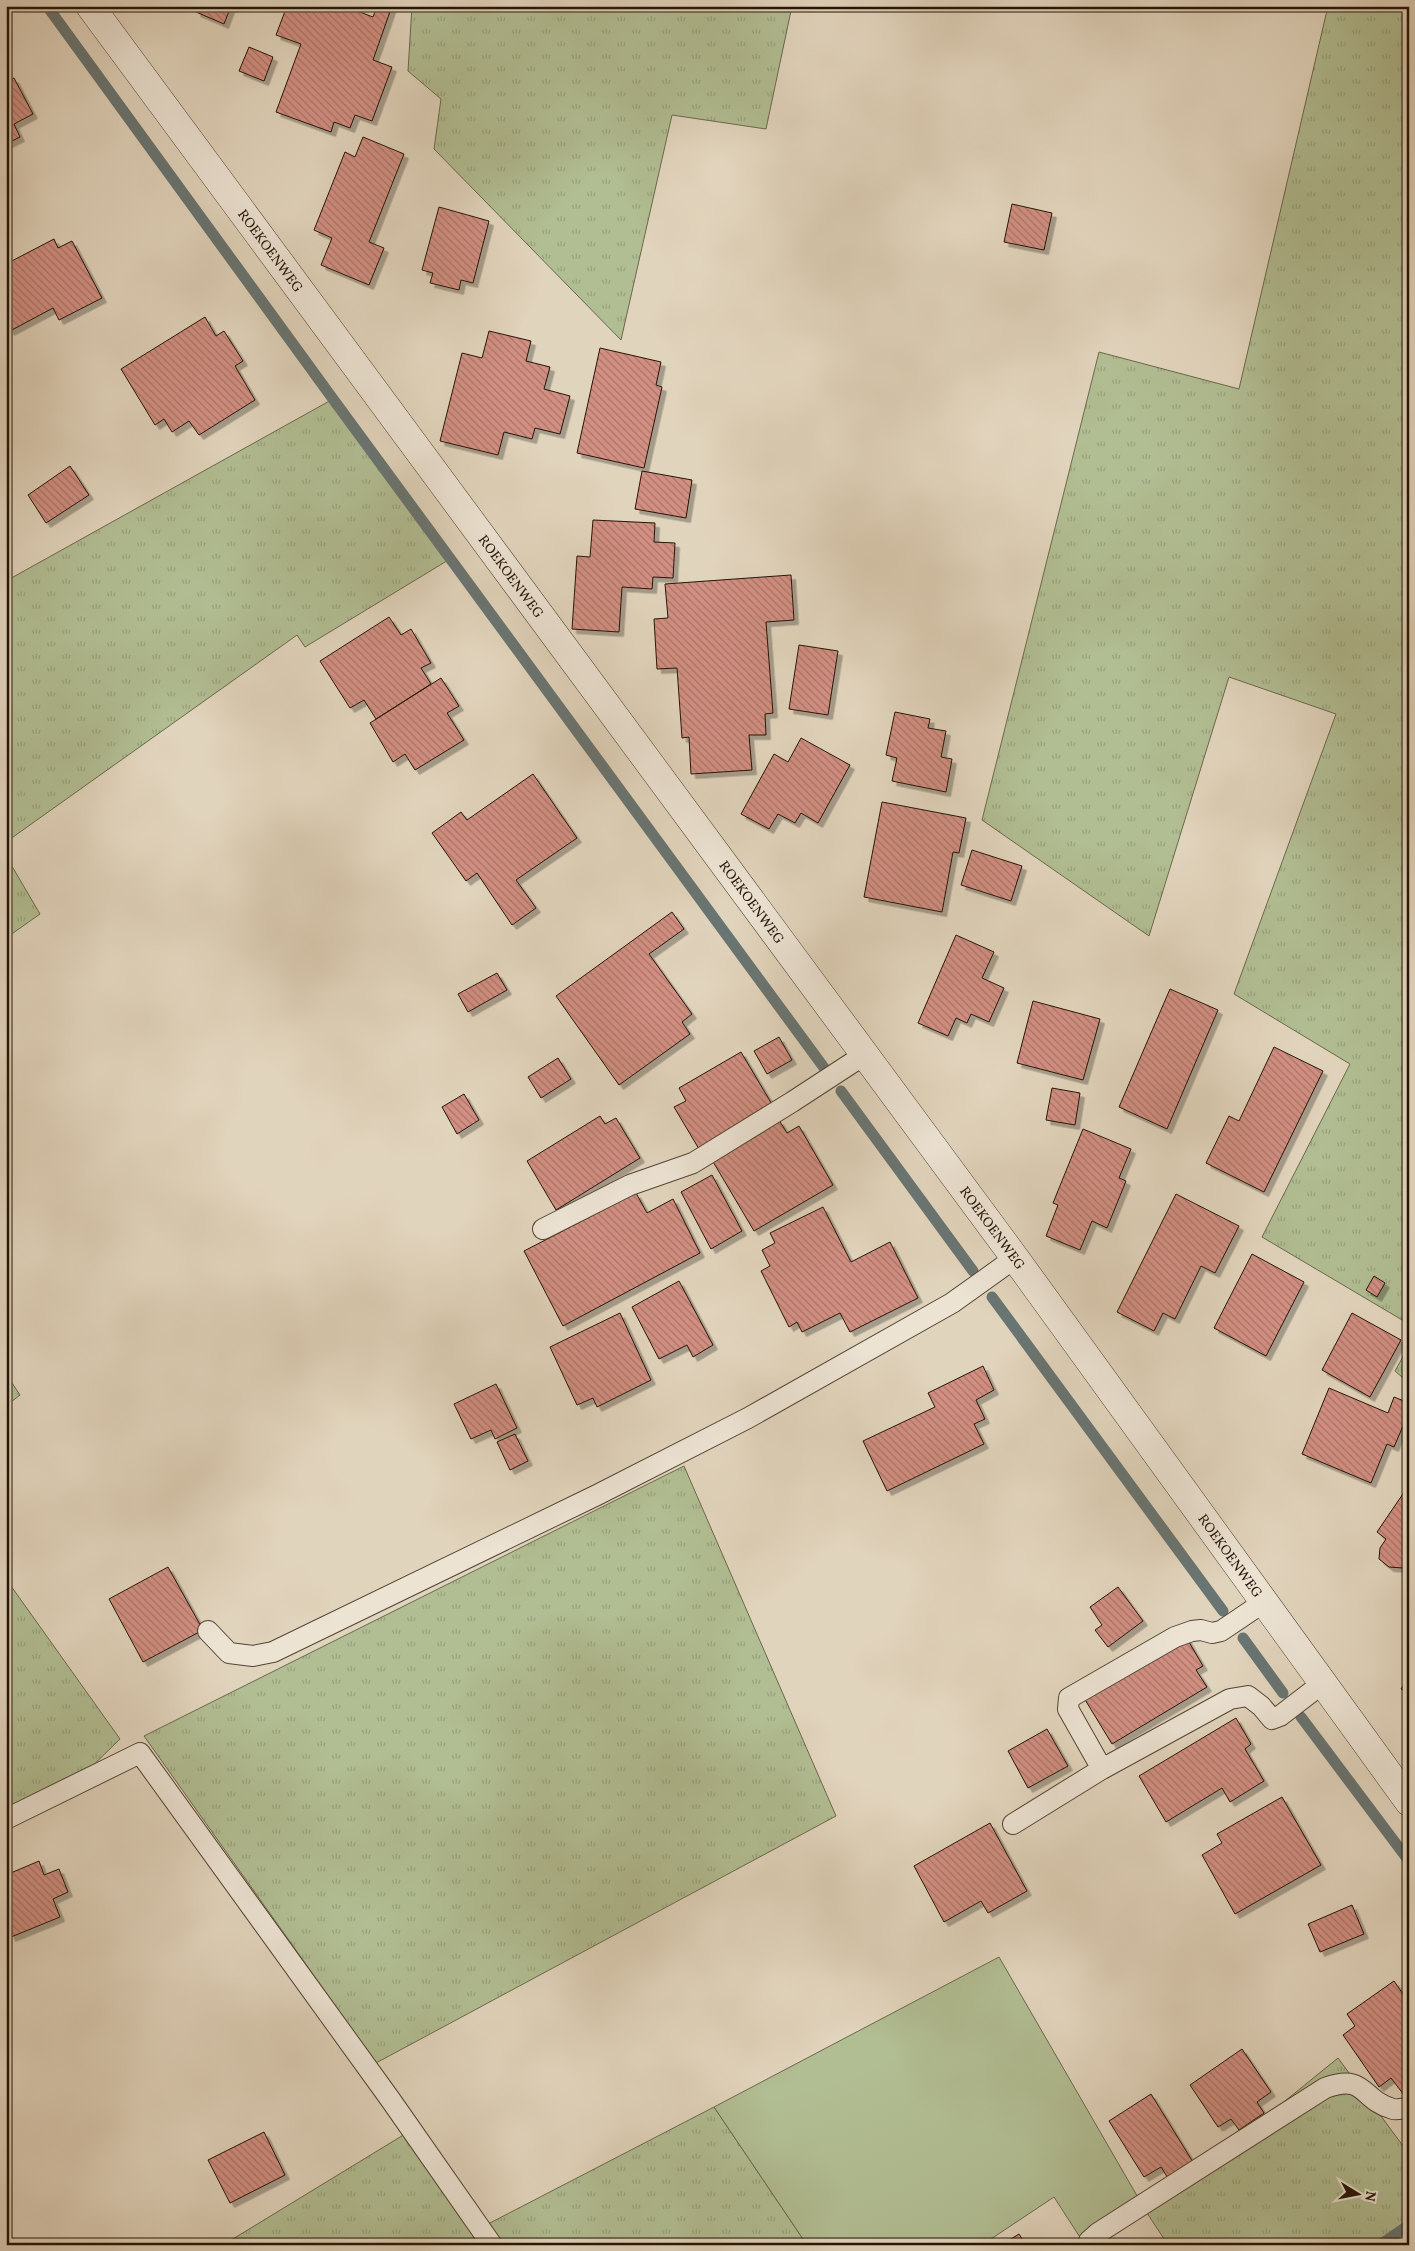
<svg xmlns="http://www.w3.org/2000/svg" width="1415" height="2251" viewBox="0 0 1415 2251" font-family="Vollkorn,serif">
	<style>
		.grass { fill: url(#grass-tufts); stroke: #6b684c }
		.garden { fill: #b1bd92; stroke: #6b684c }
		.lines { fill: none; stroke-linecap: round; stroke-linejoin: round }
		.stream { stroke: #697572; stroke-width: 11 }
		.building { fill: url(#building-back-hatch); stroke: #251407; filter: url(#shadow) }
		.lane-casing { stroke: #544434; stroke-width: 22 }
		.street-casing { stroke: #544434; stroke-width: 29 }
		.lane { stroke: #ece3d3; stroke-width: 20 }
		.street { stroke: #ece3d3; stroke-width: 28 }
		.labels { text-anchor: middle; stroke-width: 5; stroke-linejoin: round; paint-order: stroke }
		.street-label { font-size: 14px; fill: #251407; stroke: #ece3d3 }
	</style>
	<defs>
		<pattern id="grass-tufts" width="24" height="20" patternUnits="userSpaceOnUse" patternTransform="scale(1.25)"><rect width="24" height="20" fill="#b1bd92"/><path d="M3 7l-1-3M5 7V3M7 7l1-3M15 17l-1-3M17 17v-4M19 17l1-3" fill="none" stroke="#98a27c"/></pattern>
		<pattern id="building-back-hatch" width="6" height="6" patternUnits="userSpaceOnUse" patternTransform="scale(1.25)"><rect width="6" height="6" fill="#d28f82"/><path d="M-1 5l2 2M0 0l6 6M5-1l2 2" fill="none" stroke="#aa7468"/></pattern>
		<filter id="shadow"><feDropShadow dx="4.5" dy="4.5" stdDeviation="0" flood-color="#0004"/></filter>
	</defs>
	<rect width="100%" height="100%" fill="#e1d4bc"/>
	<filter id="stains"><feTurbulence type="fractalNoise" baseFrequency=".004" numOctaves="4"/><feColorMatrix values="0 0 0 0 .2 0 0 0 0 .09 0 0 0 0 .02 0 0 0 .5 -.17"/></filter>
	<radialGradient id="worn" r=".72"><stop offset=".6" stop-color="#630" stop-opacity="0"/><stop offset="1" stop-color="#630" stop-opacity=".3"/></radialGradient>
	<path class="grass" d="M 412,6 L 792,6 L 766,129 L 672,115 L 621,340 L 434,149 L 441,99 L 408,71 Z
		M 1328,6 L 1409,6 L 1409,1324 L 1262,1237 L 1350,1064 L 1234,994 L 1336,714 L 1229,677 L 1149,936 L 982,820 L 1099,352 L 1239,389 Z
		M 333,399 L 450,559 L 305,647 L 297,635 L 6,842 L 6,581 Z
		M 6,856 L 40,914 L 6,938 Z
		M 1409,1346 L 1409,1383 L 1395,1371 Z
		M 6,1374 L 20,1395 L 6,1406 Z
		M 684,1466 L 836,1816 L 376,2063 L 144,1736 Z
		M 6,1579 L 120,1739 L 73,1785 L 6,1812 Z
		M 1338,2058 L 1409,2154 L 1409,2225 L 1380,2245 L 1168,2245 L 1147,2213 Z
		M 714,2107 L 807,2245 L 502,2245 L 488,2224 Z
		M 405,2134 L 481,2245 L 223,2245 Z"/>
	<path class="garden" d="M 999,1957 L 1147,2213 L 1099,2245 L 1085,2245 L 1054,2197 L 982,2245 L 807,2245 L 714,2107 Z"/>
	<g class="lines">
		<path class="stream" d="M 47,6 L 333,399 L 825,1069
			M 841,1091 L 973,1271
			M 992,1297 L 1223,1611
			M 1243,1638 L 1283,1693
			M 1301,1717 L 1409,1861
			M 1380,2245 L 1409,2225"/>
	</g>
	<path class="building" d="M 198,6 L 231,6 L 224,24 L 196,12 Z
		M 287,6 L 344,6 L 373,17 L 377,6 L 392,6 L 373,60 L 392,67 L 372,121 L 355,115 L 350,128 L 334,122 L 331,132 L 276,112 L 301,44 L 276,35 Z
		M 249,47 L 273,57 L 264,81 L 239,71 Z
		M 14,78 L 33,114 L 14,124 L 20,137 L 6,144 L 6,82 Z
		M 363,137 L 404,154 L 369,242 L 384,248 L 369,285 L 321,265 L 332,238 L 314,230 L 345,152 L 355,157 Z
		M 1012,204 L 1052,213 L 1044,250 L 1004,242 Z
		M 439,207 L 489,221 L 473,283 L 461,280 L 459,290 L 430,283 L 433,273 L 422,270 Z
		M 54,239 L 58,248 L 72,241 L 102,298 L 59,320 L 53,308 L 10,331 L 6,326 L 6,264 Z
		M 205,317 L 216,336 L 224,331 L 243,361 L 235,366 L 255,400 L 199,435 L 189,421 L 172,432 L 164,419 L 155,425 L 121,369 Z
		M 489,331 L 531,341 L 526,361 L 550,367 L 544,389 L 570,396 L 560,434 L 535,428 L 532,439 L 504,432 L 498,455 L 440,441 L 462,353 L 482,358 Z
		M 600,348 L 661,362 L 656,385 L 662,387 L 644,468 L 577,453 Z
		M 70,466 L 89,495 L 46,523 L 28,495 Z
		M 642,471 L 692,480 L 686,518 L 635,509 Z
		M 593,520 L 655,523 L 654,542 L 675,543 L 673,578 L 653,577 L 652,589 L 622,587 L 619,632 L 572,629 L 577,556 L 590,557 Z
		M 791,575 L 794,620 L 766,622 L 773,713 L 765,714 L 766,735 L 749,735 L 752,770 L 691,774 L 689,737 L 682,738 L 677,668 L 657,669 L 654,619 L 668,618 L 665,584 Z
		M 389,617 L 401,635 L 411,629 L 431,663 L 421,668 L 431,684 L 376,719 L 364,700 L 350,708 L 320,661 Z
		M 799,645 L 838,651 L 828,715 L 789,709 Z
		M 441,678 L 459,706 L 447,713 L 464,740 L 415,770 L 405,754 L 393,762 L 370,723 Z
		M 895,712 L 930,719 L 928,728 L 946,731 L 941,757 L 952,759 L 946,792 L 892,781 L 897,758 L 886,755 Z
		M 801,738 L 850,765 L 818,823 L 801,813 L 795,823 L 778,814 L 769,829 L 741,814 L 774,754 L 788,762 Z
		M 533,774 L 577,838 L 516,880 L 536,908 L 512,925 L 477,873 L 466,881 L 432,833 L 461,812 L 467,820 Z
		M 882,802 L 966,818 L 959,853 L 953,852 L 942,912 L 864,897 Z
		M 972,850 L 1022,866 L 1011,901 L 961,885 Z
		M 672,912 L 684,929 L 649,954 L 692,1014 L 682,1022 L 690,1034 L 619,1085 L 556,996 Z
		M 956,935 L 994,952 L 982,978 L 1004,988 L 989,1022 L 971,1014 L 967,1023 L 956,1018 L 948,1036 L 918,1023 Z
		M 497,973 L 507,990 L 468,1012 L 458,994 Z
		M 1170,989 L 1218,1010 L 1167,1129 L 1119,1107 Z
		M 1033,1001 L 1100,1019 L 1083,1080 L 1017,1063 Z
		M 779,1037 L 792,1060 L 767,1074 L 754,1051 Z
		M 1274,1047 L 1323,1071 L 1264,1192 L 1206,1163 L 1229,1116 L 1239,1121 Z
		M 741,1052 L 773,1106 L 699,1149 L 674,1107 L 686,1101 L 679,1088 Z
		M 558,1058 L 571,1079 L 541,1098 L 528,1077 Z
		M 1052,1088 L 1080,1093 L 1075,1125 L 1046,1120 Z
		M 464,1094 L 479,1120 L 457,1134 L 442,1107 Z
		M 600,1116 L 605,1124 L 616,1118 L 640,1158 L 556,1210 L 527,1161 Z
		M 779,1120 L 787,1133 L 799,1126 L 833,1185 L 754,1231 L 712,1160 Z
		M 1083,1129 L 1131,1149 L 1119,1178 L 1126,1181 L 1107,1228 L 1092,1221 L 1080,1250 L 1046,1236 L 1058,1205 L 1053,1203 Z
		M 712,1175 L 742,1231 L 711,1249 L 681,1192 Z
		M 636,1193 L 647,1213 L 673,1199 L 700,1253 L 563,1326 L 524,1251 Z
		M 1176,1194 L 1239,1226 L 1215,1273 L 1201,1266 L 1175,1319 L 1163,1313 L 1154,1331 L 1117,1312 Z
		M 823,1207 L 851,1262 L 890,1242 L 918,1298 L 850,1332 L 840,1313 L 802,1332 L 797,1322 L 789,1327 L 761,1271 L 770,1266 L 762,1250 L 775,1243 L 770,1233 Z
		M 1252,1254 L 1304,1282 L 1266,1356 L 1214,1328 Z
		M 1374,1276 L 1385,1283 L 1377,1297 L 1366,1290 Z
		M 679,1281 L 713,1345 L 693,1357 L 687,1345 L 659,1359 L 632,1307 Z
		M 620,1313 L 651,1380 L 597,1407 L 593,1398 L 577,1405 L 550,1347 Z
		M 1352,1313 L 1401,1340 L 1370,1397 L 1322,1370 Z
		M 983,1366 L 994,1390 L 976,1400 L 985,1419 L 974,1424 L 984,1444 L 887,1491 L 863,1441 L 935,1407 L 928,1393 Z
		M 496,1384 L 517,1428 L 495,1439 L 491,1430 L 471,1439 L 454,1404 Z
		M 1329,1388 L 1388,1413 L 1394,1397 L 1409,1403 L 1409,1428 L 1403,1426 L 1394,1447 L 1387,1444 L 1371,1483 L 1302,1454 Z
		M 515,1434 L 528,1461 L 510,1470 L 497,1442 Z
		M 1409,1485 L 1409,1558 L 1403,1568 L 1389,1567 L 1379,1559 L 1380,1548 L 1386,1539 L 1377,1532 Z
		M 168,1567 L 203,1630 L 143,1662 L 109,1599 Z
		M 1118,1587 L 1143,1621 L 1108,1647 L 1095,1630 L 1102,1625 L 1090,1607 Z
		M 1186,1637 L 1203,1666 L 1196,1670 L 1207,1687 L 1112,1744 L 1084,1698 Z
		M 1409,1676 L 1409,1693 L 1401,1689 Z
		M 1236,1718 L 1251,1744 L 1245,1749 L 1264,1781 L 1230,1802 L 1222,1788 L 1166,1822 L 1139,1776 Z
		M 1047,1729 L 1068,1766 L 1028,1788 L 1008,1751 Z
		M 1282,1797 L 1321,1865 L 1235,1914 L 1202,1855 L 1222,1843 L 1217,1834 Z
		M 990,1823 L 1027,1891 L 988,1913 L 981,1901 L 944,1922 L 914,1866 Z
		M 39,1861 L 44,1875 L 59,1869 L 68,1892 L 53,1899 L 60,1917 L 11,1937 L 6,1924 L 6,1875 Z
		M 1352,1905 L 1364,1934 L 1320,1952 L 1308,1924 Z
		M 1394,1981 L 1409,2003 L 1409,2092 L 1404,2095 L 1391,2078 L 1379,2087 L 1343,2035 L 1355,2026 L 1347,2014 Z
		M 1242,2049 L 1271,2092 L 1257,2102 L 1264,2113 L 1239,2130 L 1231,2119 L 1218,2127 L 1190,2085 Z
		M 1151,2094 L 1196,2167 L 1171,2183 L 1161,2167 L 1144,2177 L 1109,2121 Z
		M 264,2132 L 285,2175 L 230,2203 L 208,2160 Z
		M 1019,2234 L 1026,2245 L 1001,2245 Z
		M 1048,2240 L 1051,2245 L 1039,2245 Z"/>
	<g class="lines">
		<defs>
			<path id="lane" d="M 543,1229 L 630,1185 L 693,1163 L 792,1102 L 864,1055
				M 208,1631 L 229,1653 L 253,1656 L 273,1652 L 597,1495 L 748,1418 L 952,1303 L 1015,1258
				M 1102,1769 L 1068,1709 L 1069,1698 L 1175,1637 L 1192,1631 L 1201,1630 L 1212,1633 L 1221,1631 L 1264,1602
				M 6,1819 L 140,1753 L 390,2099 L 492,2245
				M 1013,1824 L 1102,1769 L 1230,1699 L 1248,1696 L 1261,1706 L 1272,1719 L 1280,1716 L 1323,1683
				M 1088,2245 L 1089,2241 L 1098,2233 L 1325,2088 C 1367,2073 1360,2100 1393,2109 C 1397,2110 1404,2108 1409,2108"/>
			<g id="street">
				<path id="s1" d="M 90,6 L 1015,1258 L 1409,1802"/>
			</g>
		</defs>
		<use href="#lane" class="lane-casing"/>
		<use href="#street" class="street-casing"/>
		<use href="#lane" class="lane"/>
		<use href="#street" class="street"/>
	</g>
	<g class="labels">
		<g class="street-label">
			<text dy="5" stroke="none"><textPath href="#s1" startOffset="304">ROEKOENWEG</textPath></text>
			<text dy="5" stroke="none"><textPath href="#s1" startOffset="709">ROEKOENWEG</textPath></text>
			<text dy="5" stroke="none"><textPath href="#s1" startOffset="1114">ROEKOENWEG</textPath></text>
			<text dy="5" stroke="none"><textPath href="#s1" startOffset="1519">ROEKOENWEG</textPath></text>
			<text dy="5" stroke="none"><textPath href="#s1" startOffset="1924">ROEKOENWEG</textPath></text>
		</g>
	</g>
	<rect width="1415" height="2251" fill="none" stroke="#e1d4bc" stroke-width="25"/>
	<rect x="8" y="8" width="1400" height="2236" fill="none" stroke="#251407" stroke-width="2.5"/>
	<rect x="12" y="12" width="1390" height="2226" fill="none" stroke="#251407"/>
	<g transform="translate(1358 2194) rotate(100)" stroke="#ece3d3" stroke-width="4" paint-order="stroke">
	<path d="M0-4L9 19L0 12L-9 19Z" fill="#251407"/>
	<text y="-8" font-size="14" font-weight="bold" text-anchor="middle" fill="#251407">N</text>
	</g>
	<rect width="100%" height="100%" filter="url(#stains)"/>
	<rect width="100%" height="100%" fill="url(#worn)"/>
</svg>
